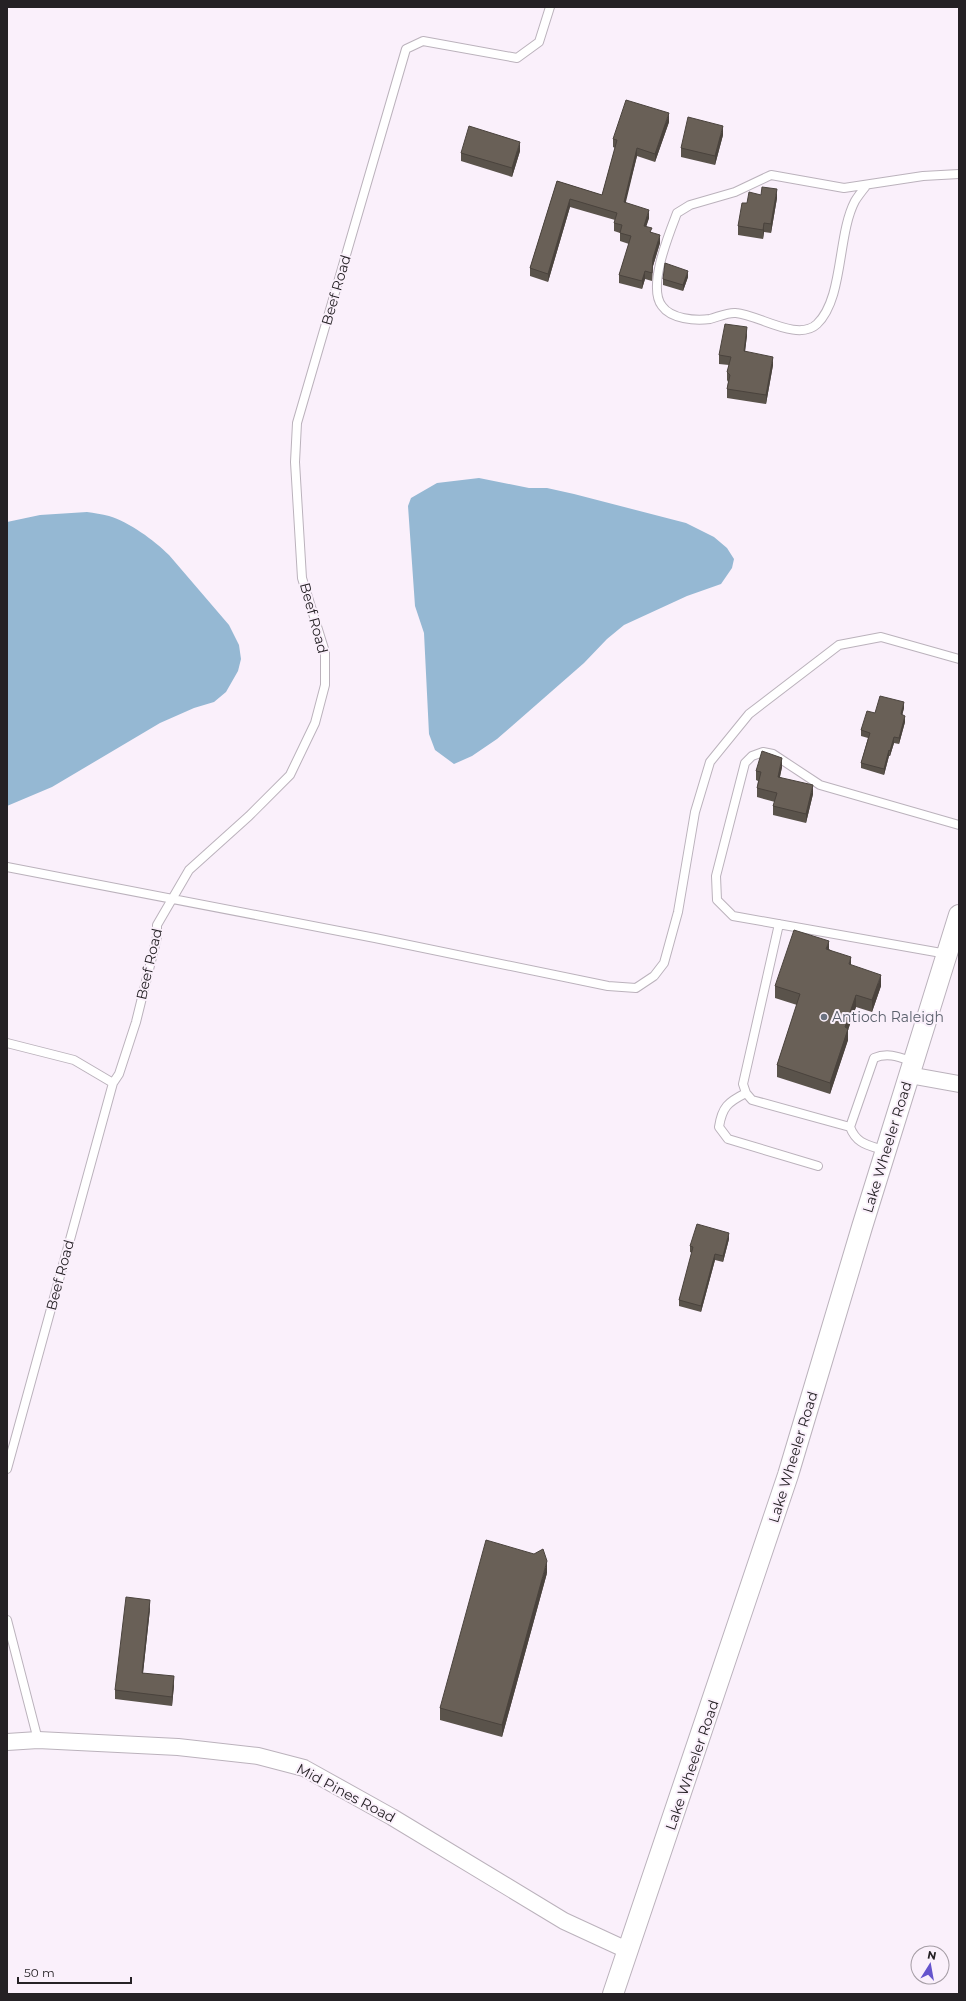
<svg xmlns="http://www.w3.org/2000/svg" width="966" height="2001" viewBox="0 0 966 2001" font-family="Montserrat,sans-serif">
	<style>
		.water { fill: #95b8d3 }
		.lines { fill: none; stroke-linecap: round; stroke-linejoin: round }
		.service-casing { stroke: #bbb2bc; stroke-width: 10 }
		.minor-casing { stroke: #bbb2bc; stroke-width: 18 }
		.tertiary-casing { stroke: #bbb2bc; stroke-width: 22 }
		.service { stroke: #fff; stroke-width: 8 }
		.minor { stroke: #fff; stroke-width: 16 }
		.tertiary { stroke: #fff; stroke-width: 20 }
		.wall { fill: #5a534b }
		.shaded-wall { fill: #4a433d }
		.building { fill: #696057; stroke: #4a433d }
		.worship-dot { fill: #6b7280; stroke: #faf0fb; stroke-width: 1.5 }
		.labels { text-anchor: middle; stroke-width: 4; stroke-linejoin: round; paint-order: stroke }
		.street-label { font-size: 14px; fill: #252125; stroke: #faf0fb }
		.worship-label { font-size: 14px; fill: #5b616d; stroke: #faf0fb; text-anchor: start }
	</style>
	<rect width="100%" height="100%" fill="#faf0fb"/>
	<path class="water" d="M 479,478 L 529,488 L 547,488 L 574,494 L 686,523 L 714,537 L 727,548 L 734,559 L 732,568 L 721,584 L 687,596 L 624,625 L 607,639 L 584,663 L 497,739 L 472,756 L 454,764 L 435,750 L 429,734 L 424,633 L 415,606 L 408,506 L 411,498 L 437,483 Z
		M 87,512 C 94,513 102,514 109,516 C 129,522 154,540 169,555 L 229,625 L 239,645 L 241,659 L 238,671 L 226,692 L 214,702 L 194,708 L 160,723 L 52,787 L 7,806 L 7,522 L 40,515 Z"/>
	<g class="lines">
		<defs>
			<path id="service" d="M 866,186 C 862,191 858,196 855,201 C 837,235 844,298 817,324 C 798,342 759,315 736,313 C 728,312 718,317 710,319 C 695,321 671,319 662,306 C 647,287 669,234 677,213 L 690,205 L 735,192 L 771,175 L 844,188 L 923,176 L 959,174
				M 7,867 L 375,938 L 608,986 L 636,988 L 654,976 L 664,963 L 678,912 L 695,812 L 710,762 L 749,714 L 839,645 L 881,637 L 959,659
				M 779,924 L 743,1084 L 746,1093 L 752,1100 L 850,1127
				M 947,954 L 733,916 L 717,900 L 716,876 L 745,763 L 752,756 L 763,752 L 773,754 L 820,785 L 959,825
				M 7,1043 L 74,1060 L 113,1083
				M 746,1093 C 728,1102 722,1107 719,1127 L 728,1139 L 818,1166
				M 886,1151 C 869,1145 857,1145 850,1127 L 874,1058 C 888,1052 899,1057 913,1062
				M 7,1469 L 113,1083 L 119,1074 L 136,1022 L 157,937 L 157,925 L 189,870 L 249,816 L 290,775 L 315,723 L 325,685 L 325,652 L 302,578 L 295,462 L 297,423 L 406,49 L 423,41 L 517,58 L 539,42 L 550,7
				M 7,1620 L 38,1740"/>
			<path id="minor" d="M 909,1075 L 959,1084
				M 7,1742 L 38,1740 L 178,1747 L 258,1756 L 304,1768 L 392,1817 L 564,1921 L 629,1951"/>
			<path id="tertiary" d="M 613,1994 L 788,1475 L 862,1227 L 959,915"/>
		</defs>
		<use href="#service" class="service-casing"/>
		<use href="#minor" class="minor-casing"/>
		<use href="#tertiary" class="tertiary-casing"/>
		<use href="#service" class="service"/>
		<use href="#minor" class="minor"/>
		<use href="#tertiary" class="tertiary"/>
	</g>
	<path class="wall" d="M 669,122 L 655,162 L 637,156 L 625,202 L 649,218 L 646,226 L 660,243 L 653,266 L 652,281 L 645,279 L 642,289 L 619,283 L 619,275 L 629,244 L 620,241 L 620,233 L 614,231 L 614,223 L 615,220 L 570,207 L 548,282 L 530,276 L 530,268 L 557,181 L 602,195 L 615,148 L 613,147 L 613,139 Z
		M 723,135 L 715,165 L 681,157 L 681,148 Z
		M 520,151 L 512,177 L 461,161 L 461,153 Z
		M 777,198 L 771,233 L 764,232 L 763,239 L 738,235 L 738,226 L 747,203 Z
		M 688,277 L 683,291 L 663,285 L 663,279 Z
		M 747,335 L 745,351 L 773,365 L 766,404 L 727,398 L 727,389 L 728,382 L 727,380 L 727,372 L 729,365 L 719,364 L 719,355 Z
		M 904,708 L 902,715 L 905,722 L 899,744 L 894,743 L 890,756 L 889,756 L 884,775 L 861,768 L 861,763 L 868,738 L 861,736 L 861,730 L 875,713 Z
		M 782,767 L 780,777 L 813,794 L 806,823 L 773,815 L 773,806 L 775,802 L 757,797 L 757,788 L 758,781 L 756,780 L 756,771 Z
		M 829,949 L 851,965 L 881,986 L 872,1012 L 856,1007 L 848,1030 L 848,1040 L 830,1094 L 777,1077 L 777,1065 L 797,1005 L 775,998 L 775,986 Z
		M 729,1239 L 723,1262 L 715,1260 L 701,1312 L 679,1306 L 679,1300 L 692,1253 L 690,1252 L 690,1246 Z
		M 547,1573 L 502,1737 L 440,1720 L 440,1708 Z
		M 150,1609 L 143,1673 L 174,1685 L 172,1706 L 115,1699 L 115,1690 Z"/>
	<path class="shaded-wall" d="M 669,113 L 669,122 L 655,162 L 655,154 Z
		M 723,126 L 723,135 L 715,165 L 715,156 Z
		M 520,142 L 520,151 L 512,177 L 512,168 Z
		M 637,148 L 637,156 L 624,210 L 624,202 Z
		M 777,189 L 777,198 L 771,233 L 771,224 Z
		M 570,199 L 570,207 L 548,282 L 548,274 Z
		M 649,210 L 649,218 L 644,234 L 644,226 Z
		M 764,223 L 764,232 L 763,239 L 763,230 Z
		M 660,235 L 660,243 L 653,266 L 652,281 L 653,258 Z
		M 645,271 L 645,279 L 642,289 L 642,281 Z
		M 688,271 L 688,277 L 683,291 L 683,285 Z
		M 747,327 L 747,335 L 744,360 L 744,351 Z
		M 773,357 L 773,365 L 766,404 L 766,395 Z
		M 904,702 L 904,708 L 901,720 L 901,714 Z
		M 905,716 L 905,722 L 899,744 L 899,738 Z
		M 894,737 L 894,743 L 890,756 L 890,751 Z
		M 889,750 L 889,756 L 884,775 L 884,769 Z
		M 782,758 L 782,767 L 778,785 L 778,777 Z
		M 813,785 L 813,794 L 806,823 L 806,814 Z
		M 829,941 L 829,953 L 826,949 Z
		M 851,957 L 851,969 L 849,964 Z
		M 881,975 L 881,986 L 872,1012 L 872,1000 Z
		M 856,995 L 856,1007 L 848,1030 L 848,1040 L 830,1094 L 830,1083 L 845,1027 Z
		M 729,1233 L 729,1239 L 723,1262 L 723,1256 Z
		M 715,1254 L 715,1260 L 701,1312 L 701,1306 Z
		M 547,1561 L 547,1573 L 502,1737 L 502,1725 Z
		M 150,1600 L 150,1609 L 142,1682 L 142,1673 Z
		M 174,1676 L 174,1685 L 172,1706 L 172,1697 Z"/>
	<path class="building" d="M 626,100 L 669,113 L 655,154 L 637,148 L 624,202 L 649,210 L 644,226 L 652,228 L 650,232 L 660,235 L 653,258 L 652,273 L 645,271 L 642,281 L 619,275 L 631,236 L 620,233 L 622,225 L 614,223 L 617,213 L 570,199 L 548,274 L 530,268 L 557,181 L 602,195 L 617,140 L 613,139 Z
		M 688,117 L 723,126 L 715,156 L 681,148 Z
		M 469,126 L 520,142 L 512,168 L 461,153 Z
		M 762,187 L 777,189 L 771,224 L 764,223 L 763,230 L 738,226 L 742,203 L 747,203 L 749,192 L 761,195 Z
		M 665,263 L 688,271 L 683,285 L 663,279 Z
		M 725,324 L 747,327 L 744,351 L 773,357 L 766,395 L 727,389 L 730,375 L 727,372 L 731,357 L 719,355 Z
		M 880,696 L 904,702 L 901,714 L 905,716 L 899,738 L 894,737 L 890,751 L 889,750 L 884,769 L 861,763 L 870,733 L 861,730 L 867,711 L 875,713 Z
		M 762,751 L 782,758 L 778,777 L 813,785 L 806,814 L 773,806 L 777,793 L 757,788 L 761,772 L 756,771 Z
		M 794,930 L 829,941 L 826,949 L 851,957 L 849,964 L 881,975 L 872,1000 L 856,995 L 845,1027 L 848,1029 L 830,1083 L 777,1065 L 800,994 L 775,986 Z
		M 697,1224 L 729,1233 L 723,1256 L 715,1254 L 701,1306 L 679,1300 L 693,1247 L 690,1246 Z
		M 486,1540 L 534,1554 L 543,1549 L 547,1561 L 502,1725 L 440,1708 Z
		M 126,1597 L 150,1600 L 142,1673 L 174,1676 L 172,1697 L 115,1690 Z"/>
	<circle class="worship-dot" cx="824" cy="1017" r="4"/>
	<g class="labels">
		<g class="street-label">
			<text transform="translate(336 290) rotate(-74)" y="5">Beef Road</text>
			<text transform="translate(314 618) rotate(75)" y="5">Beef Road</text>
			<text transform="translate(149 964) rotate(-77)" y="5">Beef Road</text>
			<text transform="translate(887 1147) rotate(-73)" y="5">Lake Wheeler Road</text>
			<text transform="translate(60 1275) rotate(-75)" y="5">Beef Road</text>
			<text transform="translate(793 1457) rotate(-73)" y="5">Lake Wheeler Road</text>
			<text transform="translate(692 1765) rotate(-71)" y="5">Lake Wheeler Road</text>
			<text transform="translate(346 1793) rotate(28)" y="5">Mid Pines Road</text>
		</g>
		<g class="worship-label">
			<text x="832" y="1022">Antioch Raleigh</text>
		</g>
	</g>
	<rect width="966" height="2001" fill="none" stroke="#252125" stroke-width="16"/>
	<g transform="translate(930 1965) rotate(11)"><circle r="19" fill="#faf0fb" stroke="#a59da5"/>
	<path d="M0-3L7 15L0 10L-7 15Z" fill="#6554cd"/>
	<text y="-6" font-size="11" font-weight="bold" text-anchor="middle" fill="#252125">N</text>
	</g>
	<path d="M18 1977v6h113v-6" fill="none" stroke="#252125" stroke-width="2"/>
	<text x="24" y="1977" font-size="12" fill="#252125" stroke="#faf0fb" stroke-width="3" paint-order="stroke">50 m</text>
</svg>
